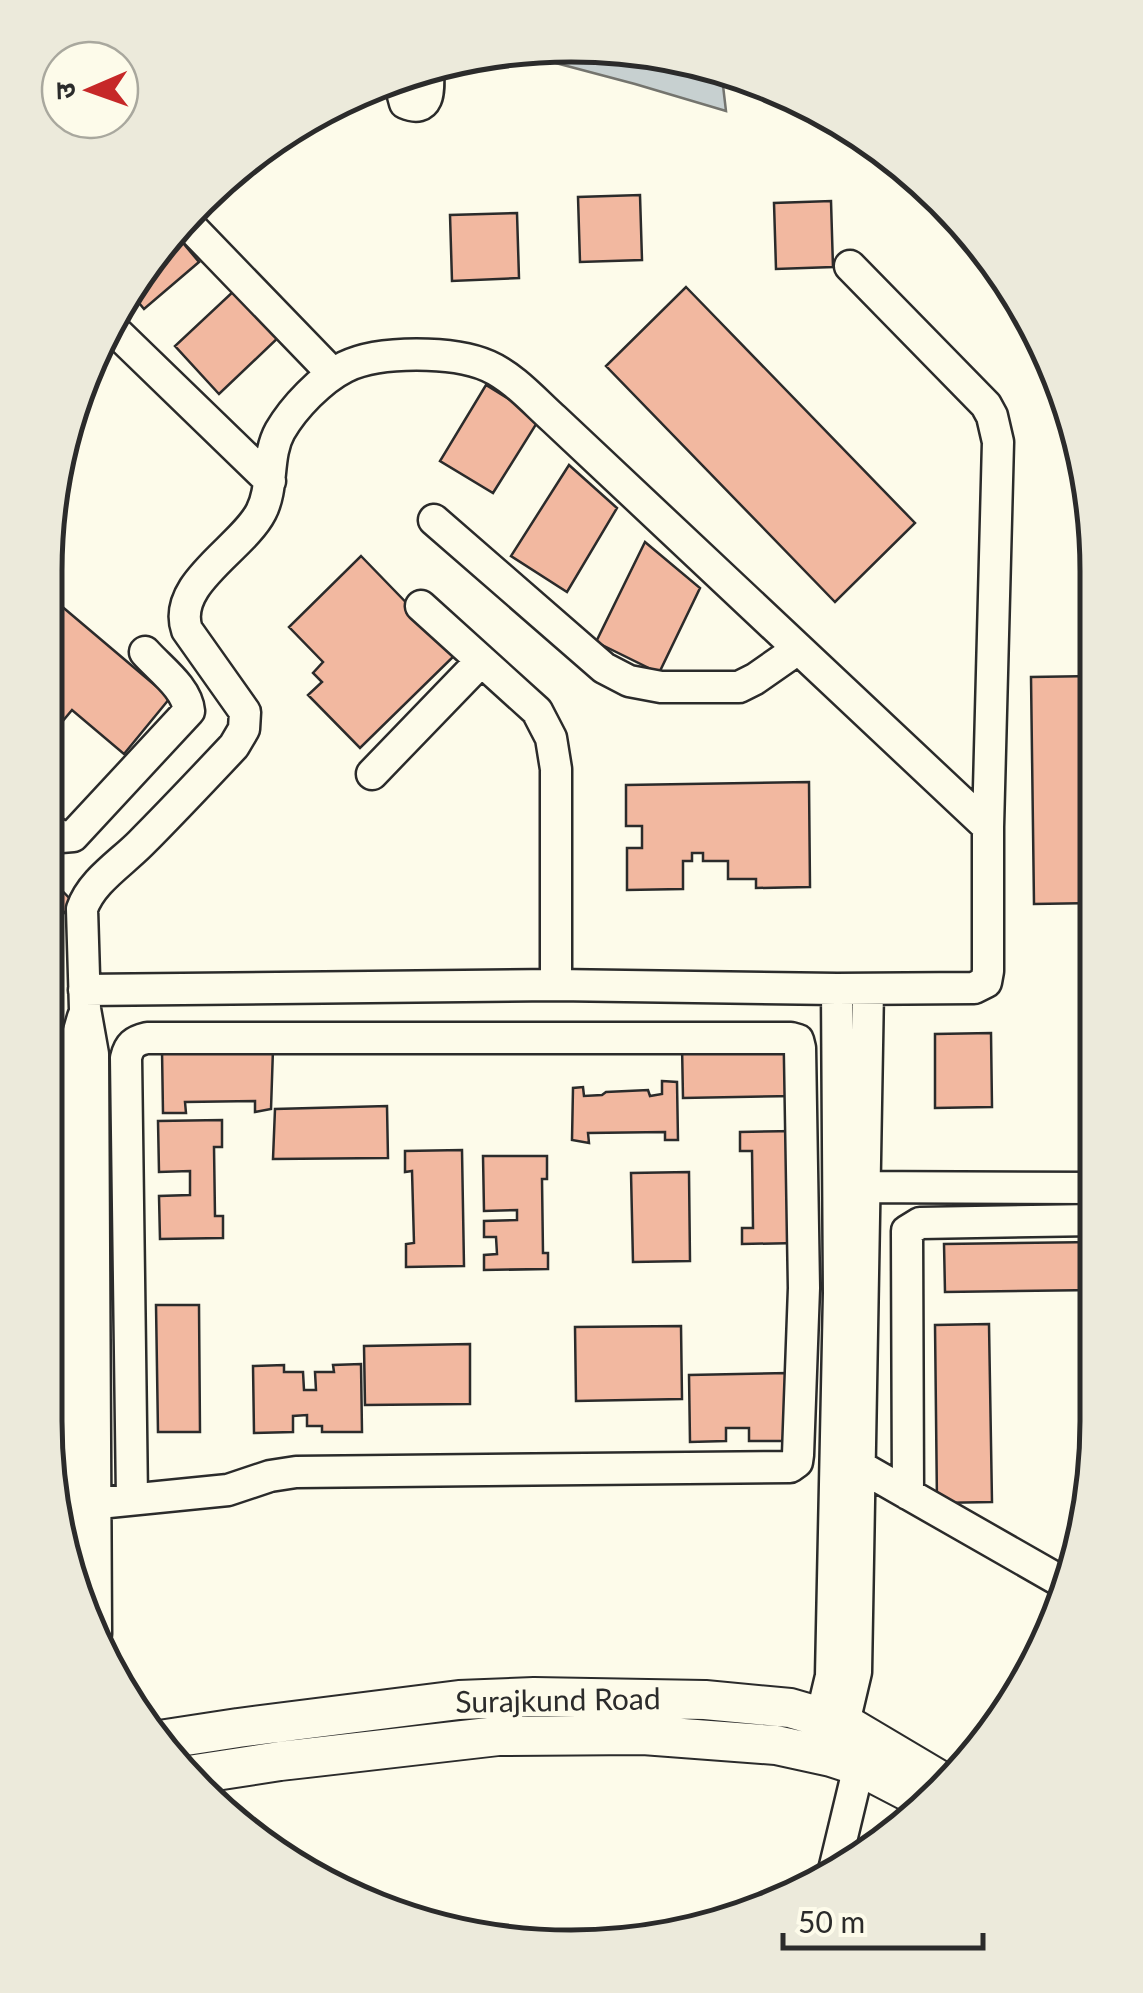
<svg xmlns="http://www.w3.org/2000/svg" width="1143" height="1993" viewBox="0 0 1143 1993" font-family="Lato,'Noto Sans Devanagari',sans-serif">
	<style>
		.water { fill: #c7d0d0; stroke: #74746e; stroke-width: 2.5 }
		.building { fill: #f2b8a0; stroke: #2b2b2b; stroke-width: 2.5 }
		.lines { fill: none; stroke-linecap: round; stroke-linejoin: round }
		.minor-casing { stroke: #2b2b2b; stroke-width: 35 }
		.major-casing { stroke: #2b2b2b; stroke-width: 42 }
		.minor { stroke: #fdfbea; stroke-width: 30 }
		.major { stroke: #fdfbea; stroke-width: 38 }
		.labels { text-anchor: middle; stroke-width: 8; stroke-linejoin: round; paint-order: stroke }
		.street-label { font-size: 30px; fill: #2b2b2b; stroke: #fdfbea }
		.rim { fill: none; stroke: #2b2b2b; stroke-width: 5 }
	</style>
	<rect width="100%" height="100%" fill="#fdfbea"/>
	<path class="water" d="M 641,50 L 722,77 L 726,111 L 635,84 L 533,57 Z"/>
	<path class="building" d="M 640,195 L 642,260 L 580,262 L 578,197 Z
		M 831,201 L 833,267 L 776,269 L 774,203 Z
		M 517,213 L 519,278 L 452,281 L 450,215 Z
		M 178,237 L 199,262 L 144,309 L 130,292 Z
		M 686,287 L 915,523 L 835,602 L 606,366 Z
		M 237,288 L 281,335 L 219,394 L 175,346 Z
		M 486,385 L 540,418 L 493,493 L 440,461 Z
		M 569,465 L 617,508 L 567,592 L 511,556 Z
		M 645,542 L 700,588 L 659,673 L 596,642 Z
		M 361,556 L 456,654 L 360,748 L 308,695 L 322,682 L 313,673 L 323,662 L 289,627 Z
		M 46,593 L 170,698 L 124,754 L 72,710 L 46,741 Z
		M 1094,676 L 1095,903 L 1034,904 L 1031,677 Z
		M 809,782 L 810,887 L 756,888 L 756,879 L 728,879 L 728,861 L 703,861 L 703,853 L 692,853 L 692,861 L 683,861 L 683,889 L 627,890 L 627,848 L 642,848 L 642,826 L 626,826 L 626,785 Z
		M 46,874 L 74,903 L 46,931 Z
		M 991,1033 L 992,1107 L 935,1108 L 935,1034 Z
		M 794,1044 L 795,1096 L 683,1098 L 682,1045 Z
		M 273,1049 L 271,1109 L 255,1112 L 255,1101 L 185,1102 L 186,1113 L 163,1113 L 162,1050 Z
		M 662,1081 L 677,1082 L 678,1140 L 665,1140 L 665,1132 L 588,1133 L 589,1143 L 572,1140 L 573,1088 L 583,1087 L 584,1096 L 602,1095 L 606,1092 L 648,1090 L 650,1096 L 662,1094 Z
		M 387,1106 L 388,1158 L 273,1159 L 275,1109 Z
		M 222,1120 L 222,1147 L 214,1147 L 215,1216 L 223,1216 L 223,1238 L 160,1239 L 159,1196 L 190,1195 L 190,1171 L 159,1172 L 158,1121 Z
		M 796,1131 L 798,1243 L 742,1244 L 742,1228 L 753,1228 L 752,1151 L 740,1151 L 740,1132 Z
		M 462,1150 L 464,1266 L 406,1267 L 406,1244 L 414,1243 L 412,1171 L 405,1172 L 405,1151 Z
		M 483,1156 L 547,1156 L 547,1179 L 542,1179 L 543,1253 L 548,1253 L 548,1269 L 484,1270 L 484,1255 L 497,1254 L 496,1237 L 484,1237 L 484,1221 L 517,1220 L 517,1210 L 484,1211 Z
		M 689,1172 L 690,1261 L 633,1262 L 631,1173 Z
		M 1096,1242 L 1096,1290 L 945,1292 L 944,1244 Z
		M 156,1305 L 199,1305 L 200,1432 L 158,1432 Z
		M 989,1324 L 992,1502 L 937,1503 L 935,1325 Z
		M 681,1326 L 682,1399 L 576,1401 L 575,1327 Z
		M 470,1344 L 470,1404 L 365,1405 L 364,1346 Z
		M 361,1364 L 362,1432 L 322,1432 L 322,1426 L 307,1426 L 307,1415 L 293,1416 L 293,1432 L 254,1433 L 253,1366 L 284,1365 L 284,1372 L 303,1372 L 304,1390 L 316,1390 L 315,1372 L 334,1372 L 333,1365 Z
		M 788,1373 L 789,1441 L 749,1441 L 749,1428 L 726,1428 L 726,1441 L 690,1442 L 689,1375 Z
		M 1032,1654 L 1040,1658 L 1026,1687 L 1019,1684 Z"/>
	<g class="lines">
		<defs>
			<path id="minor" d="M 402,80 L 402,92 L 405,103 C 433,115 428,84 428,67
				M 189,225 L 333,374
				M 108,324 L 270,481
				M 434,520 L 604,668 L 629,681 L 661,687 L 739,687 L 755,679 L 798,649
				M 421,606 L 537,711 L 551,738 L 556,769 L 556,985
				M 372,774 L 481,661
				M 46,826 L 61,837 L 73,836 L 189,711 C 187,688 160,669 145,652
				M 84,990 L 556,985 L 837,989 L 974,988 L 986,982 L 988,971 L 988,827 L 998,442 L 992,416 L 986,405 L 850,266
				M 844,1187 L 1096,1188
				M 847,1459 L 1071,1587
				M 908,1494 L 907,1231 L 920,1223 L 1096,1220
				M 69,1506 L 228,1490 L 270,1476 L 296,1472 L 790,1467 L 797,1462 L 798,1455 L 804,1288 L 800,1048 L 798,1040 L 791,1038 L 147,1038 C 134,1041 129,1045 126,1058 L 132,1498
				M 69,1569 L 69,1066 L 83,1017
				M 96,1634 L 93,1054 L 85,1009 L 82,909 C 91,882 120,864 140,844 C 172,812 203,779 234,746 L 244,729 L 245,712 L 187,630 C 171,584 242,549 261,512 C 274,487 266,456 280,431 C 294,407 321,379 345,367 C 379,350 454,351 488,366 C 513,377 534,401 554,419 L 988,827
				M 816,1739 L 831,1676 L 839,1293 L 837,989
				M 839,1744 L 856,1672 L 868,989
				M 834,1870 L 859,1766"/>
			<path id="major" d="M 153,1741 L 238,1728 L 459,1700 L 534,1697 L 705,1700 L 790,1708 L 845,1724 L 946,1784
				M 189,1775 L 280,1761 L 498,1736 L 643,1735 L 776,1745 L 831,1757 L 859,1766 L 930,1803"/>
		</defs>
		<use href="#minor" class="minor-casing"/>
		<use href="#major" class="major-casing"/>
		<use href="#minor" class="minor"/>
		<use href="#major" class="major"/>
	</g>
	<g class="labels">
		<g class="street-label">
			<text transform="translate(558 1701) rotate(-1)" y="10">Surajkund Road</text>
		</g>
	</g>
	<path d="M0 0H1143V1993H0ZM571 62H571A509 509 0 0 1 1080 571V1421A509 509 0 0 1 571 1930H571A509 509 0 0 1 62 1421V571A509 509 0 0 1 571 62Z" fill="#eceadb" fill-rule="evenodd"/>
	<path class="rim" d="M571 62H571A509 509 0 0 1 1080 571V1421A509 509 0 0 1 571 1930H571A509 509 0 0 1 62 1421V571A509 509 0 0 1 571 62Z"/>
	<g transform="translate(90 90) rotate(268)"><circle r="48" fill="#fdfbea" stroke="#a9a89e" stroke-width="2.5"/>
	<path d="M0-8L18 38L0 25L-18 38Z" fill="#c62828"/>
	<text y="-15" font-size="28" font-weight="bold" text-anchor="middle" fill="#2b2b2b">उ</text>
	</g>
	<path d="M783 1933v15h200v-15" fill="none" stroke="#2b2b2b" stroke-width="5"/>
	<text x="798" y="1933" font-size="30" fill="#2b2b2b" stroke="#fdfbea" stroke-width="8" paint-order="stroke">50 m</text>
</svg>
